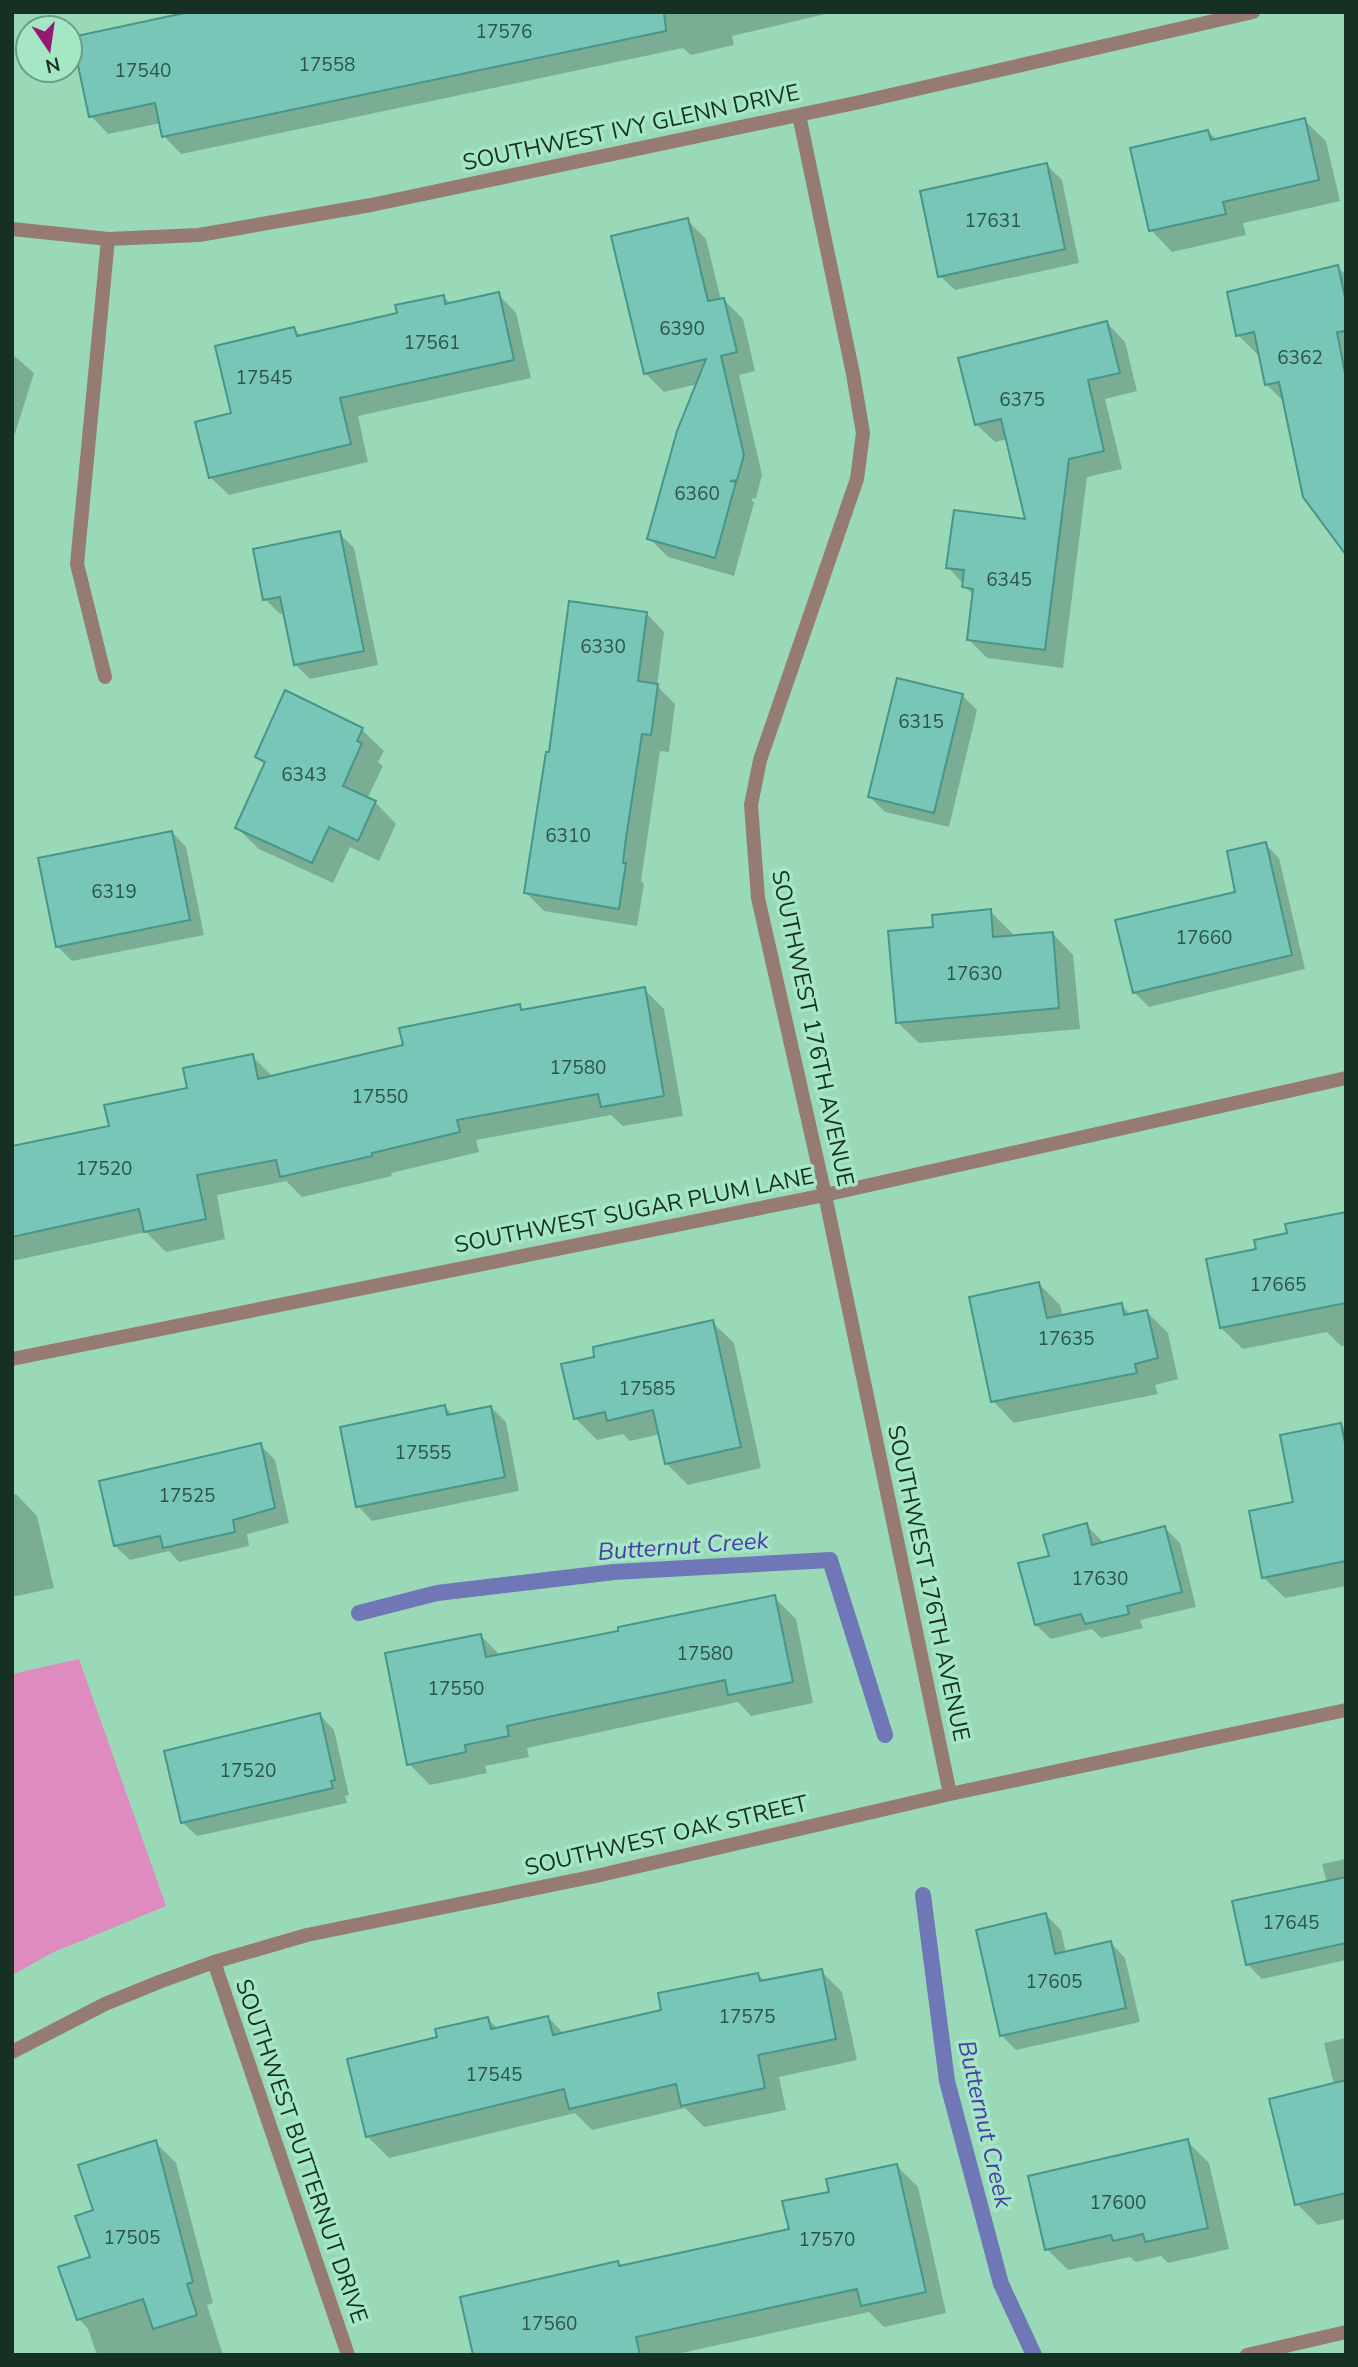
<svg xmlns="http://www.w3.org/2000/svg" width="1358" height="2367" viewBox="0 0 1358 2367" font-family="'Nunito Sans',sans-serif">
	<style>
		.green { fill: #de8bc0 }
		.shadow { fill: #0003 }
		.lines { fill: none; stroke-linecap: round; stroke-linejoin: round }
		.stream { stroke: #6f77b6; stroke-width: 16 }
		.building { fill: #77c6b8; stroke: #479689; stroke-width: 2 }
		.street { stroke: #957b71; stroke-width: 14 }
		.labels { text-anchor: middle; stroke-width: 7; stroke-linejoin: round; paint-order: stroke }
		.number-label { font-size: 19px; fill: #2e5648 }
		.street-label { font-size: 23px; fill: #163023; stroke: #a5e7c5 }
		.water-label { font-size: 24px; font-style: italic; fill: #493eaa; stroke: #a5e7c5 }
	</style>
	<rect width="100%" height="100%" fill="#99d9b8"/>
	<path class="green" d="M 79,1659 L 166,1906 L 54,1952 L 12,1975 L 12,1674 Z"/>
	<path class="shadow" d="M 197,12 L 834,12 L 732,36 L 734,45 L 691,55 L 683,48 L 181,154 L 164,136 L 161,123 L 108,134 L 91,116 Z
		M 1304,120 L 1326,141 L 1340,201 L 1243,223 L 1246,235 L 1172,252 L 1151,230 L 1208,131 L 1217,140 Z
		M 1047,165 L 1062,180 L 1079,263 L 955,290 L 940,276 Z
		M 687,220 L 706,239 L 721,300 L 724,300 L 743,319 L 755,371 L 739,375 L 762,475 L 756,498 L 751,499 L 754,503 L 734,576 L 668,557 L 649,538 L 698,384 L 664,392 L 645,373 Z
		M 1338,267 L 1346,275 L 1346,552 L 1286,404 L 1266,384 L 1260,353 L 1257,354 L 1238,335 Z
		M 498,294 L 516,313 L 531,378 L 358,416 L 368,462 L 229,495 L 210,477 L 233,415 L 294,329 L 302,337 L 399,314 L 444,297 L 451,304 Z
		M 1107,323 L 1125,342 L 1137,391 L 1105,399 L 1122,469 L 1087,477 L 1063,668 L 987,658 L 968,639 L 974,596 L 948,567 L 1027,521 L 1008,439 L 995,442 L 976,424 Z
		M 12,354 L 34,373 L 12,443 Z
		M 339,533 L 354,548 L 378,665 L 310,679 L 295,664 L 285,613 L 280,614 L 265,599 Z
		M 646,613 L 664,632 L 657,686 L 675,704 L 669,752 L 660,751 L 641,881 L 644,884 L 637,926 L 544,911 L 526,893 L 551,754 Z
		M 286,692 L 362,730 L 384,751 L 378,762 L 383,766 L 367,799 L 375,802 L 396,824 L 379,861 L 350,847 L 333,883 L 259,849 L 237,828 L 265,765 L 257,757 Z
		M 962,695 L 977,710 L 949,827 L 885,812 L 870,797 Z
		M 172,832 L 186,847 L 204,935 L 72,961 L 57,946 Z
		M 1265,844 L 1279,858 L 1305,969 L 1149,1007 L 1134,992 L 1237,893 Z
		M 990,911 L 1012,933 L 1012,937 L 1052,933 L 1073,955 L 1080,1029 L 919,1043 L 897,1022 L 935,929 Z
		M 644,989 L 664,1009 L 683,1116 L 623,1126 L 611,1115 L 476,1140 L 479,1152 L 391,1173 L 392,1176 L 302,1197 L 286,1181 L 217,1195 L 225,1239 L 166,1252 L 146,1232 L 12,1261 L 12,1148 L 111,1127 L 252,1056 L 273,1077 L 405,1046 L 519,1005 L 525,1011 Z
		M 1346,1214 L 1346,1345 L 1341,1346 L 1327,1332 L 1243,1349 L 1221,1328 L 1258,1250 L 1289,1234 Z
		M 1039,1284 L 1060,1305 L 1063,1317 L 1121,1305 L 1131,1315 L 1147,1312 L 1168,1333 L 1178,1379 L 1155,1385 L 1158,1394 L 1014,1423 L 993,1401 Z
		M 712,1322 L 734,1343 L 761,1468 L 688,1485 L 666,1463 L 660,1434 L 630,1441 L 623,1434 L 597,1440 L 575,1418 L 596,1359 Z
		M 445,1407 L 453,1415 L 491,1407 L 506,1422 L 519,1491 L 372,1521 L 358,1506 Z
		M 1340,1425 L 1346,1430 L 1346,1586 L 1285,1598 L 1263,1577 L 1295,1503 Z
		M 260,1445 L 275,1460 L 289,1523 L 247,1534 L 249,1546 L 179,1562 L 169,1551 L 130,1560 L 115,1546 Z
		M 16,1494 L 37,1516 L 54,1588 L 12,1597 L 12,1495 Z
		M 1086,1525 L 1101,1540 L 1102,1544 L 1165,1528 L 1180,1543 L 1196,1607 L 1140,1620 L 1143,1628 L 1101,1638 L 1092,1629 L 1051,1639 L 1036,1625 L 1051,1557 Z
		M 774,1597 L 796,1619 L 813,1703 L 751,1716 L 738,1702 L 527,1748 L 529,1757 L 485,1766 L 487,1773 L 430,1785 L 409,1764 L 481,1636 L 501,1656 L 620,1632 Z
		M 320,1715 L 334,1730 L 349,1795 L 345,1796 L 347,1803 L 197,1836 L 182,1822 Z
		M 1346,1859 L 1346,1960 L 1262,1979 L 1247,1964 L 1327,1883 L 1322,1864 Z
		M 1046,1915 L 1061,1930 L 1066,1953 L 1111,1943 L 1125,1958 L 1140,2022 L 1016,2050 L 1001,2035 Z
		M 821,1971 L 842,1992 L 857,2060 L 779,2077 L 786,2110 L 704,2127 L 685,2108 L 592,2130 L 575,2113 L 389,2158 L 367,2136 L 439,2038 L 488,2019 L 498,2029 L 548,2017 L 564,2034 L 663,2011 L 758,1974 L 765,1982 Z
		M 1346,2038 L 1346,2219 L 1318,2225 L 1297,2204 L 1334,2085 L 1324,2043 Z
		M 1187,2141 L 1209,2163 L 1229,2249 L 1168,2263 L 1161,2256 L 1136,2262 L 1130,2257 L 1068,2270 L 1047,2249 Z
		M 155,2142 L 176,2163 L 213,2303 L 207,2305 L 223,2355 L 97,2355 L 88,2329 L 79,2319 L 92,2258 L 95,2211 Z
		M 897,2166 L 918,2187 L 946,2313 L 884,2327 L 869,2312 L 672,2355 L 475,2355 L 617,2263 L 622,2267 L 791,2230 L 831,2193 Z"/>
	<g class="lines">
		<path class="stream" d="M 359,1613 L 437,1593 L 614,1572 L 830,1560 L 885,1735
			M 923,1895 L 947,2081 L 1001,2284 L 1034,2355"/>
	</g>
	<path class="building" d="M 189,12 L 664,12 L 666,31 L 162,137 L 155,103 L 89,117 L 72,37 Z
		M 1305,118 L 1319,180 L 1223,202 L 1226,214 L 1149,231 L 1130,148 L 1208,130 L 1211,140 Z
		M 1047,163 L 1065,249 L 938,277 L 920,191 Z
		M 688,218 L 708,301 L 724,298 L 737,352 L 721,356 L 744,455 L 737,480 L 730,481 L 736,482 L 715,558 L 647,539 L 677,431 L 706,359 L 644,374 L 611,236 Z
		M 1338,265 L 1346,302 L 1346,331 L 1337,332 L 1346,378 L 1346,555 L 1303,497 L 1279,382 L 1265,385 L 1254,332 L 1236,336 L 1227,292 Z
		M 499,292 L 514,360 L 340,398 L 351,444 L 209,478 L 195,422 L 231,413 L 215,346 L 294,327 L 297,336 L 397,313 L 395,305 L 444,295 L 445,304 Z
		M 1107,321 L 1120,373 L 1088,380 L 1104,451 L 1069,459 L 1045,650 L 967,640 L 973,589 L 962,587 L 964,570 L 946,568 L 954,510 L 1025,519 L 1001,419 L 975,425 L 958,358 Z
		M 340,531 L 364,651 L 294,665 L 280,597 L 263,600 L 253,549 Z
		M 569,601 L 647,612 L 638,681 L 658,684 L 651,735 L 642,734 L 625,845 L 623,863 L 626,863 L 619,909 L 524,893 L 546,752 L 549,752 Z
		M 897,678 L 963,694 L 934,813 L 868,797 Z
		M 285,690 L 363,728 L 357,741 L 362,743 L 343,786 L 376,801 L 358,841 L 329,827 L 312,863 L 235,828 L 265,762 L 255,757 Z
		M 172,831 L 190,920 L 56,947 L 38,858 Z
		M 1266,842 L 1292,955 L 1133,993 L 1115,920 L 1235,892 L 1227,851 Z
		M 991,909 L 993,937 L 1053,932 L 1059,1008 L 896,1023 L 888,931 L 933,927 L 932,915 Z
		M 645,987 L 664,1096 L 601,1107 L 598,1094 L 457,1120 L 460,1132 L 372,1153 L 372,1156 L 280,1177 L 276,1160 L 197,1175 L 206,1219 L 144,1232 L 139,1209 L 12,1237 L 12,1146 L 109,1126 L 104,1105 L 187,1088 L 183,1068 L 253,1054 L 258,1079 L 403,1045 L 399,1028 L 520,1004 L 521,1010 Z
		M 1346,1212 L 1346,1303 L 1220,1328 L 1206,1259 L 1256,1249 L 1254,1240 L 1287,1233 L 1285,1224 Z
		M 1039,1282 L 1047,1318 L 1122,1303 L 1124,1315 L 1147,1310 L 1158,1358 L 1135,1364 L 1137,1373 L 991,1402 L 969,1297 Z
		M 713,1320 L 741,1447 L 665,1464 L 653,1410 L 607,1421 L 605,1412 L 574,1419 L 561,1364 L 594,1357 L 593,1347 Z
		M 445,1405 L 447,1415 L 491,1406 L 505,1477 L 356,1507 L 340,1427 Z
		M 1341,1423 L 1346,1448 L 1346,1561 L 1262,1578 L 1249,1511 L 1293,1502 L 1280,1435 Z
		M 261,1443 L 275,1508 L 233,1520 L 235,1532 L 163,1548 L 160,1536 L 114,1546 L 99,1481 Z
		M 1087,1523 L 1092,1545 L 1165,1526 L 1182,1592 L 1127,1606 L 1129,1614 L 1085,1624 L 1081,1614 L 1035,1625 L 1018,1563 L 1049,1556 L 1043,1535 Z
		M 775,1595 L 793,1682 L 728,1695 L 725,1680 L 557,1715 L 507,1726 L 509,1736 L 465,1745 L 466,1752 L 407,1765 L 385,1653 L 481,1634 L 486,1657 L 618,1631 L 618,1627 Z
		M 320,1713 L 335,1780 L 331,1781 L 333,1788 L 181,1823 L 164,1751 Z
		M 1346,1877 L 1346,1943 L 1246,1965 L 1232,1901 Z
		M 1046,1913 L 1055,1954 L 1111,1941 L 1126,2008 L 1000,2036 L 976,1930 Z
		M 822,1969 L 836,2039 L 758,2055 L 765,2088 L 681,2106 L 676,2084 L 569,2109 L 564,2089 L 366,2137 L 347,2059 L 437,2037 L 435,2029 L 488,2017 L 491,2029 L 548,2016 L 553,2035 L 661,2010 L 658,1993 L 758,1973 L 760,1981 Z
		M 1346,2080 L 1346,2193 L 1295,2205 L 1269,2099 Z
		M 1188,2139 L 1208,2228 L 1145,2242 L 1143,2234 L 1113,2241 L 1111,2235 L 1045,2250 L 1028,2176 Z
		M 156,2140 L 193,2282 L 187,2284 L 197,2315 L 153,2329 L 143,2299 L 77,2320 L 58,2267 L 90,2257 L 75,2216 L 93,2210 L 78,2165 Z
		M 897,2164 L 926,2292 L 861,2306 L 857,2289 L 636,2337 L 640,2355 L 473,2355 L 460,2297 L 618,2261 L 619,2266 L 789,2229 L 782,2201 L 829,2192 L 826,2179 Z"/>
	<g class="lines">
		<path class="street" d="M 799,115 L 853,374 L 863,433 L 857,479 L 760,760 L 751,805 L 758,898 L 825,1195 L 950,1794
			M 12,229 L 108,239 L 199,235 L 371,205 L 860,102 L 1253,12
			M 105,677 L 77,564 L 108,239
			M 12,1359 L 825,1195 L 1346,1078
			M 214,1962 L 348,2355
			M 12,2052 L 105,2004 L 159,1982 L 214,1962 L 307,1935 L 596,1876 L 950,1794 L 1346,1710
			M 1247,2355 L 1346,2332"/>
	</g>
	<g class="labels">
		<g class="number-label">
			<text x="504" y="38">17576</text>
			<text x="327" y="71">17558</text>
			<text x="143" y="77">17540</text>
			<text x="993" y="227">17631</text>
			<text x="682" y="335">6390</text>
			<text x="432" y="349">17561</text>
			<text x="1300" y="364">6362</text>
			<text x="264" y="384">17545</text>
			<text x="1022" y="406">6375</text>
			<text x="697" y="500">6360</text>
			<text x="1009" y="586">6345</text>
			<text x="603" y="653">6330</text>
			<text x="921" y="728">6315</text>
			<text x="304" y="781">6343</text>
			<text x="568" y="842">6310</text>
			<text x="114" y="898">6319</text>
			<text x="1204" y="944">17660</text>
			<text x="974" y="980">17630</text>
			<text x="578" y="1074">17580</text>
			<text x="380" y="1103">17550</text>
			<text x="104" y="1175">17520</text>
			<text x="1278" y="1291">17665</text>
			<text x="1066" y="1345">17635</text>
			<text x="647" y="1395">17585</text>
			<text x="423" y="1459">17555</text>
			<text x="187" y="1502">17525</text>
			<text x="1100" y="1585">17630</text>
			<text x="705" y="1660">17580</text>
			<text x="456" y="1695">17550</text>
			<text x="248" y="1777">17520</text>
			<text x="1291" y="1929">17645</text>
			<text x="1054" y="1988">17605</text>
			<text x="747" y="2023">17575</text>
			<text x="494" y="2081">17545</text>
			<text x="1118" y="2209">17600</text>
			<text x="132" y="2244">17505</text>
			<text x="827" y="2246">17570</text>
			<text x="549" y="2330">17560</text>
		</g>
		<g class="street-label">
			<text transform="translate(631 127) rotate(-12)" y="8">SOUTHWEST IVY GLENN DRIVE</text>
			<text transform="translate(813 1028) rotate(78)" y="8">SOUTHWEST 176TH AVENUE</text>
			<text transform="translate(634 1210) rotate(-11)" y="8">SOUTHWEST SUGAR PLUM LANE</text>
			<text transform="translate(929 1583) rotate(78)" y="8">SOUTHWEST 176TH AVENUE</text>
			<text transform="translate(666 1835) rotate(-13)" y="8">SOUTHWEST OAK STREET</text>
			<text transform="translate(302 2151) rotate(71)" y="8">SOUTHWEST BUTTERNUT DRIVE</text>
		</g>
		<g class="water-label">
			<text transform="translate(683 1546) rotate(-4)" y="8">Butternut Creek</text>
			<text transform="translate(985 2124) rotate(77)" y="8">Butternut Creek</text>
		</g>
	</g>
	<rect width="1358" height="2367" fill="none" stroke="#163023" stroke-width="28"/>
	<g transform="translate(49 49) rotate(167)"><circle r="33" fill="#a5e7c5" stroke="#6c9e84" stroke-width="2"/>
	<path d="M0-5L12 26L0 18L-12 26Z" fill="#941974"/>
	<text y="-10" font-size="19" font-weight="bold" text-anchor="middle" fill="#163023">N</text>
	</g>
</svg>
